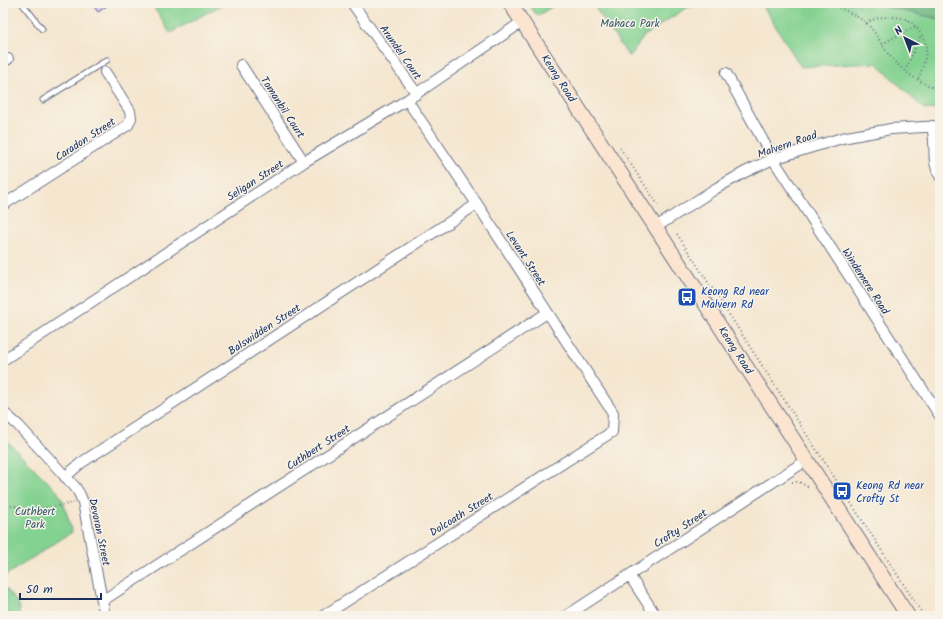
<svg xmlns="http://www.w3.org/2000/svg" width="943" height="619" viewBox="0 0 943 619" font-family="Kalam,sans-serif">
	<style>
		.green { fill: #84d291; stroke: #508078 }
		.forest { fill: #6bb47b; stroke: #43726c }
		.lines { fill: none; stroke-linecap: round; stroke-linejoin: round }
		.stream { stroke: #4db9c9; stroke-width: 3 }
		.building { fill: #cbb3f7 }
		.lane-casing { stroke: #676f86; stroke-width: 7 }
		.street-casing { stroke: #676f86; stroke-width: 12 }
		.secondary-casing { stroke: #676f86; stroke-width: 16 }
		.path { stroke: #676f86; stroke-width: 2; stroke-dasharray: 1 3; stroke-linecap: butt }
		.lane { stroke: #fff; stroke-width: 5 }
		.street { stroke: #fff; stroke-width: 10 }
		.secondary { stroke: #fce5d0; stroke-width: 14 }
		.labels { text-anchor: middle; stroke-width: 3; stroke-linejoin: round; paint-order: stroke }
		.park-label { font-size: 11px; fill: #35586b; stroke: #f7f3e8 }
		.street-label { font-size: 11px; fill: #1b2f5e; stroke: #f7f3e8 }
		.transit-label { font-size: 11px; fill: #164399; stroke: #f7f3e8; text-anchor: start }
	</style>
	<rect width="100%" height="100%" fill="#f7f3e8"/>
	<filter id="ink" filterUnits="userSpaceOnUse"><feTurbulence type="fractalNoise" baseFrequency=".025" numOctaves="2"/><feDisplacementMap in="SourceGraphic" scale="8" xChannelSelector="R" yChannelSelector="G"/><feConvolveMatrix kernelMatrix="1 2 1 2 8 2 1 2 1" color-interpolation-filters="sRGB"/></filter>
	<filter id="wash" filterUnits="userSpaceOnUse"><feTurbulence type="fractalNoise" baseFrequency=".012" numOctaves="4" result="noise"/><feDisplacementMap in="SourceGraphic" scale="16" xChannelSelector="R" yChannelSelector="G"/><feGaussianBlur stdDeviation="0.9" result="paint"/><feColorMatrix in="noise" values="0 0 0 0 0 0 0 0 0 0 0 0 0 0 0 0 0 1.4 0 .05"/><feComposite in="paint" operator="in"/></filter>
	<g filter="url(#wash)">
		<rect width="100%" height="100%" fill="#f5e6cf"/>
		<path class="green" d="M 151,3 L 225,3 L 170,33 Z
			M 528,3 L 558,3 L 537,16 Z
			M 592,3 L 703,3 L 686,8 L 645,35 L 629,57 Z
			M 761,3 L 870,3 L 939,19 L 940,21 L 940,110 L 924,109 L 876,63 L 801,67 Z
			M 3,437 L 57,491 L 63,501 L 72,532 L 3,577 Z
			M 3,585 L 19,605 L 19,616 L 3,616 Z"/>
		<path class="forest" d="M 870,3 L 940,3 L 940,21 L 939,19 Z"/>
		<g class="lines">
			<path class="stream" d="M 917,3 L 920,6 L 940,6
				M 3,603 L 5,606 L 5,616"/>
		</g>
		<g id="blocks">
			<path class="building" d="M 92,3 L 111,3 L 98,12 Z"/>
		</g>
	</g>
	<g filter="url(#ink)">
		<use href="#blocks" fill-opacity="0" stroke="#676f86" stroke-width="1"/>
		<g class="lines">
			<defs>
				<path id="lane" d="M 22,3 L 42,29
					M 43,100 L 107,60"/>
				<path id="street" d="M 352,3 L 417,94
					M 3,62 L 8,59
					M 241,65 L 304,162
					M 726,73 L 773,159 L 940,416
					M 932,126 C 933,131 934,136 934,142 C 935,153 933,165 940,176
					M 3,205 L 128,125 L 131,118 L 130,111 L 105,72
					M 656,227 L 715,189 L 745,172 L 773,159 L 842,138 L 891,129 L 940,126
					M 3,360 L 304,162 L 407,100 L 522,22
					M 3,412 L 18,425 L 75,487 L 79,493 L 83,502 L 105,616
					M 65,477 L 81,463 L 477,204
					M 629,575 L 656,616
					M 102,601 L 547,313
					M 323,616 L 612,432 L 613,413 L 477,204 L 407,100
					M 566,616 L 807,460"/>
				<path id="secondary" d="M 510,3 L 908,616"/>
			</defs>
			<use href="#lane" class="lane-casing"/>
			<use href="#street" class="street-casing"/>
			<use href="#secondary" class="secondary-casing"/>
			<path class="path" d="M 828,3 C 840,8 855,14 866,23 C 876,31 881,45 890,56 C 904,73 917,80 937,90 L 940,93
				M 528,7 L 532,3
				M 866,23 C 870,21 874,19 878,18 C 884,16 900,17 906,19 C 915,23 924,37 926,46 C 927,58 921,70 918,80
				M 882,44 L 915,26
				M 905,71 L 921,35
				M 620,148 L 658,205
				M 677,234 L 924,616
				M 792,482 L 799,482 L 808,487
				M 3,506 L 15,506 L 30,511 L 74,503"/>
			<use href="#lane" class="lane"/>
			<use href="#street" class="street"/>
			<use href="#secondary" class="secondary"/>
		</g>
	</g>
	<defs>
		<symbol id="bus-square" viewBox="-11 -11 22 22"><rect x="-9" y="-9" width="18" height="18" rx="4" fill="#1a4fb4" stroke="#f7f3e8"/><path d="M-5-6H5V4H4V6H2V4H-2V6H-4V4H-5ZM-3.5-4V0h7V-4ZM-3.5 1.2v1.5H-2V1.2ZM2 1.2v1.5H3.5V1.2Z" fill="#fff"/></symbol>
	</defs>
	<g fill-rule="evenodd">
		<use href="#bus-square" x="676" y="286" width="22" height="22"/>
		<use href="#bus-square" x="831" y="480" width="22" height="22"/>
	</g>
	<g class="labels">
		<g class="park-label">
			<text x="630" y="27">Mahaca Park</text>
			<text x="35" y="515">Cuthbert<tspan x="35" dy="13">Park</tspan></text>
		</g>
		<g class="street-label">
			<text transform="translate(401 52) rotate(55)" y="4">Arundel Court</text>
			<text transform="translate(559 78) rotate(57)" y="4">Keong Road</text>
			<text transform="translate(283 107) rotate(57)" y="4">Tomanbil Court</text>
			<text transform="translate(85 139) rotate(-33)" y="4">Caradon Street</text>
			<text transform="translate(787 144) rotate(-19)" y="4">Malvern Road</text>
			<text transform="translate(255 180) rotate(-33)" y="4">Seligan Street</text>
			<text transform="translate(526 258) rotate(57)" y="4">Levant Street</text>
			<text transform="translate(866 281) rotate(57)" y="4">Windemere Road</text>
			<text transform="translate(264 329) rotate(-33)" y="4">Balswidden Street</text>
			<text transform="translate(736 350) rotate(57)" y="4">Keong Road</text>
			<text transform="translate(318 447) rotate(-33)" y="4">Cuthbert Street</text>
			<text transform="translate(461 514) rotate(-32)" y="4">Dolcoath Street</text>
			<text transform="translate(680 528) rotate(-33)" y="4">Crofty Street</text>
			<text transform="translate(100 532) rotate(78)" y="4">Devoran Street</text>
		</g>
		<g class="transit-label">
			<text x="701" y="295">Keong Rd near<tspan x="701" dy="13">Malvern Rd</tspan></text>
			<text x="856" y="489">Keong Rd near<tspan x="856" dy="13">Crofty St</tspan></text>
		</g>
	</g>
	<rect width="943" height="619" fill="none" stroke="#f7f3e8" stroke-width="16"/>
	<g transform="translate(905 38) rotate(318)" stroke="#f7f3e8" stroke-width="3" paint-order="stroke">
	<path d="M0-3L7 15L0 10L-7 15Z" fill="#1b2f5e"/>
	<text y="-6" font-size="11" font-weight="bold" text-anchor="middle" fill="#1b2f5e">N</text>
	</g>
	<path d="M20 593v6h81v-6" fill="none" stroke="#1b2f5e" stroke-width="2"/>
	<text x="26" y="593" font-size="12" fill="#1b2f5e" stroke="#f7f3e8" stroke-width="3" paint-order="stroke">50 m</text>
</svg>
